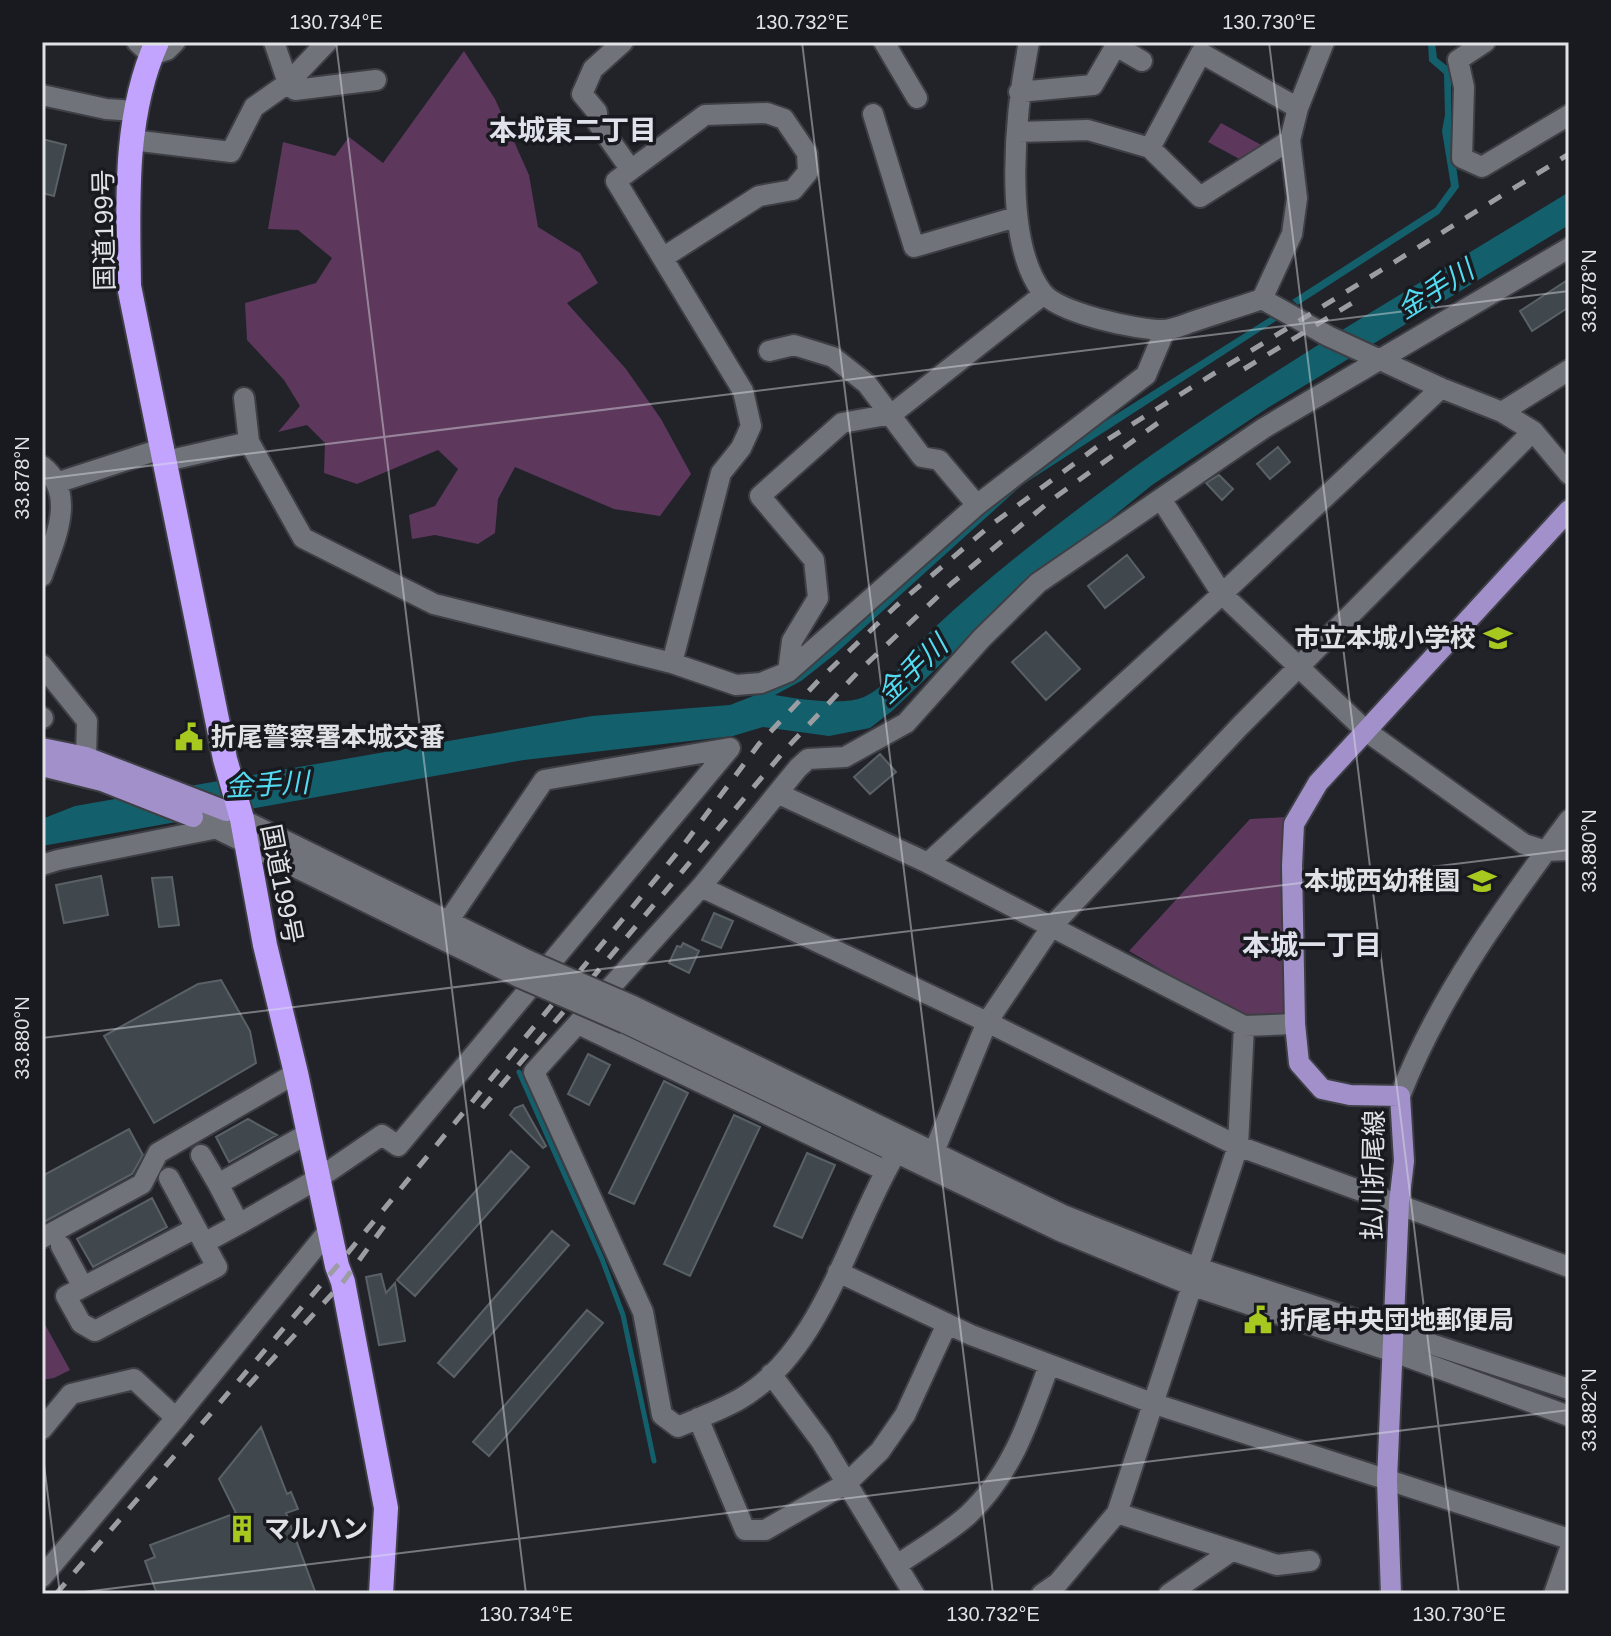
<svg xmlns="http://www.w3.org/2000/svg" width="1611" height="1636" viewBox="0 0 1611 1636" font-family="Helvetica,'Noto Sans JP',sans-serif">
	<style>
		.green { fill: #5d385c }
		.water { fill: #13606c }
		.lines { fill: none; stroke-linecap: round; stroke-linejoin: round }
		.stream { stroke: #13606c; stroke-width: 5 }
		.building { fill: #41484d; stroke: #5a6166; stroke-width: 2 }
		.minor-casing { stroke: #3e3f45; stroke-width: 24 }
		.major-casing { stroke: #3e3f45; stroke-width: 24 }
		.highway-casing { stroke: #3e3f45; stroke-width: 28 }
		.minor { stroke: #70737a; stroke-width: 20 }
		.major { stroke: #a190ca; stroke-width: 20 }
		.highway { stroke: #c2a4ff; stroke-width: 24 }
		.rail { stroke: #9b9da2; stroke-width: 5; stroke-dasharray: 14 14; stroke-linecap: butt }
		.minor-bridge-casing { stroke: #3e3f45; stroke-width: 24; stroke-linecap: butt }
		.minor-bridge { stroke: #70737a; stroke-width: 20 }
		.ticks { fill: none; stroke: #e0e2e6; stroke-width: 2; stroke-opacity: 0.45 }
		.labels { text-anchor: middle; stroke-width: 7; stroke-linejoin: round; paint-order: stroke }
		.street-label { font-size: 26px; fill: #e0e2e6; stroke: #181a1f }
		.poi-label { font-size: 26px; font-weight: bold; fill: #e0e2e6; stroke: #181a1f; text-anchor: start }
		.neighbourhood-label { font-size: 28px; font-weight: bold; fill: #dfe2ea; stroke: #181a1f }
		.water-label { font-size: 28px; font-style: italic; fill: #52dbf1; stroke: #181a1f }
		.neatline { fill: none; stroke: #e0e2e6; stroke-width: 3 }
		.ticks-label { font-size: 20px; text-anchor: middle; fill: #e0e2e6 }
	</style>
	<rect width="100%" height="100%" fill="#212329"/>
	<path class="green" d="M 464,51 L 495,99 L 529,175 L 538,227 L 580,253 L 598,283 L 567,303 L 626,369 L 661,419 L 691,474 L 660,516 L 614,509 L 515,467 L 498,499 L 495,533 L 478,544 L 435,535 L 412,539 L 409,515 L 435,506 L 458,469 L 438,450 L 357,484 L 324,473 L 325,443 L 307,425 L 278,432 L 300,406 L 284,380 L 247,340 L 245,303 L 316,283 L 332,258 L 298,230 L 268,229 L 283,142 L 335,156 L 349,137 L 383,163 Z
		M 1221,123 L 1265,147 L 1245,162 L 1208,142 Z
		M 1286,817 L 1288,1013 L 1244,1018 L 1129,951 L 1250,819 Z
		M 42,1319 L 70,1370 L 54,1378 L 42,1380 Z"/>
	<path class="water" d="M 1428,42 L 1435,42 L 1437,58 L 1451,69 L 1451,130 L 1459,187 L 1439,214 L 1298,305 L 1292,300 L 1435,208 L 1451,186 L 1442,131 L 1445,115 L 1444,74 L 1429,61 Z
		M 1569,192 L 1569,225 L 1269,407 L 1152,485 L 993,614 L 892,711 L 870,728 L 829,736 L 763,727 L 733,736 L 524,760 L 42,846 L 42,819 L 75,806 L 592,716 L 730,705 L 766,691 L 1009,487 L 1061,449 L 1275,314 L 1282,317 L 1022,485 L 834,655 L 801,681 L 775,695 C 797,699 844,706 864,697 C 892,684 912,650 933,629 C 980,585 1030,545 1082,506 C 1235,389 1405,293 1569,192 Z"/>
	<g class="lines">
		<path class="stream" d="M 519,1072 L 602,1259 L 623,1315 L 654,1461"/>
	</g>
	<path class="building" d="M 42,139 L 66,145 L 54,196 L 42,193 Z
		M 1569,279 L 1569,307 L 1532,331 L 1520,311 Z
		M 1278,447 L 1290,462 L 1270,479 L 1257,464 Z
		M 1219,475 L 1233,489 L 1222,500 L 1206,483 Z
		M 1127,555 L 1144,577 L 1105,608 L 1088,586 Z
		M 1046,632 L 1080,669 L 1046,700 L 1012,662 Z
		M 880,754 L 896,772 L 870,794 L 854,777 Z
		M 101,876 L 108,915 L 64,923 L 56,885 Z
		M 172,877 L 179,925 L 159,927 L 152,878 Z
		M 714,913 L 733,921 L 721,948 L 702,940 Z
		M 683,943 L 699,951 L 689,973 L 669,963 L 677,946 L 681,947 Z
		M 221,980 L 250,1031 L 256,1063 L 154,1123 L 104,1036 L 198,984 Z
		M 588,1054 L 610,1065 L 589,1105 L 568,1094 Z
		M 664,1081 L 688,1093 L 634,1204 L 609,1193 Z
		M 523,1105 L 546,1146 L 543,1148 L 510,1115 L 515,1108 Z
		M 734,1115 L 760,1127 L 690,1276 L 664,1264 Z
		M 248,1119 L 277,1135 L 229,1162 L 216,1137 Z
		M 129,1129 L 143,1155 L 132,1174 L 42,1223 L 42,1176 Z
		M 511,1151 L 529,1167 L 415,1296 L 397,1280 Z
		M 807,1153 L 835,1165 L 802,1238 L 774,1226 Z
		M 152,1198 L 167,1227 L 93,1267 L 77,1239 Z
		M 552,1231 L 569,1245 L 454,1377 L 438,1363 Z
		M 381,1274 L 386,1293 L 395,1283 L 405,1341 L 379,1345 L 366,1277 Z
		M 587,1310 L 603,1323 L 489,1456 L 473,1442 Z
		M 261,1427 L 287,1494 L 291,1492 L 298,1509 L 286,1513 L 316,1594 L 157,1594 L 145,1561 L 155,1557 L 150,1545 L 236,1513 L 219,1479 Z"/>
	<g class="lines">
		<defs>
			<path id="minor" d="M 137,42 L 151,55 L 167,50 L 175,42
				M 274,42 L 288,83 L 327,42
				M 623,42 L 593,69 L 582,94 L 597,112 L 597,122 L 631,170
				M 884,42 L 917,98
				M 1029,42 C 1016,107 1001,237 1042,292 C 1058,313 1137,330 1163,330 C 1172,330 1183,325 1192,322 C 1215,314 1239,307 1262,299 L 1328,336 L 1441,388 L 1502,412 L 1533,431 L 1569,474
				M 1485,42 L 1458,60 L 1464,87 L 1462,158 L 1482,167 L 1569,115
				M 1116,46 L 1142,61
				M 1019,92 L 1093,85 L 1118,42
				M 42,95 L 106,109 L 136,111
				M 873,114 L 914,247 L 1016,217
				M 1018,132 L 1088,130 L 1150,148
				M 132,140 L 231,152 L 254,107 L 288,83 L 295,90 L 376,80
				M 1290,140 L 1200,197 L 1150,148 L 1201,53 L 1298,108
				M 664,257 L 759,196 L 793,190 L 808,172 L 807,153 L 784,119 L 767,113 L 705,115 L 616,181 L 743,391 L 751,426 L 741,448 L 721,473 L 672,663
				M 1262,299 L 1292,234 L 1297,198 L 1290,140 L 1298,108 L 1324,42
				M 769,351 L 794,345 L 833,357 L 867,384 L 922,457 L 939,460 L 977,505
				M 244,398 L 249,442
				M 1502,412 L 1569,370
				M 166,461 L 249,442 L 303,538 L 434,604 L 672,663 L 736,685 L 761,683 L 788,672 L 977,505 L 1146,375 L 1165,330
				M 42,466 C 78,494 54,541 42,576
				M 56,483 L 164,448
				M 1161,499 L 1222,594 L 1366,731 L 1524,844 L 1546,851 L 1569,850
				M 42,665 L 87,721 L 86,757
				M 788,672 L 792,641 L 818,598 L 814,560 L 760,496 L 842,423 L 892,414 L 1044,294
				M 42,717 L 43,718
				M 779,794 L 928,863 L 1244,1026 L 1238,1146 L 1117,1513 L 1058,1583 L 1042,1594
				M 233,815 L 529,961
				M 193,817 L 519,977
				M 928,863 L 1222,594 L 1441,388
				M 42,865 L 58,860 L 218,828
				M 701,887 L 987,1022 L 1238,1146 L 1569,1267
				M 633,1006 L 1063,1215 L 1198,1268 L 1569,1389
				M 625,1023 L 1060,1231 L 1193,1286 L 1394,1352 L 1569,1416
				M 578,1024 L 886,1171
				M 1244,1026 L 1295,1024
				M 1400,1096 C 1439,995 1505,906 1569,820
				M 896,1153 C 849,1231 823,1351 740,1399 C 721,1410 698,1418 678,1427 L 662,1415 L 643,1312 L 534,1072 L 701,887 L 798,768 L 808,759 L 845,757 L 906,723 L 982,638 L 1038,583 L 1264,428 L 1569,248
				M 201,1155 L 218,1184 L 309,1133
				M 929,1164 L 987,1022 L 1052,926 L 1240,726 L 1533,431
				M 169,1178 L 196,1228
				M 218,1184 L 239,1224 L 319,1178 L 382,1135 L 398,1146 L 730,748 L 544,780 L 449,920
				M 42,1238 L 142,1184 L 158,1153 L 296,1073
				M 204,1243 L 196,1228 L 66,1296 L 81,1323 L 95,1331 L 217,1267 L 204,1243 L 239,1224
				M 61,1246 L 83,1287
				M 838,1272 L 971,1335 L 1152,1403 L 1569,1539
				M 771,1374 L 821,1441 L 914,1594
				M 698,1418 L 745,1530 L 765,1530 L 847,1483 L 880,1451 L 905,1415 L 947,1324
				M 42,1429 L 71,1394 L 134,1379 L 176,1418
				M 1117,1513 L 1277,1565 L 1310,1561
				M 897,1565 C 920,1549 947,1534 968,1515 C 1012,1473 1029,1421 1049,1365
				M 42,1577 L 176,1418 L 330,1229
				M 1169,1594 L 1230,1552
				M 1554,1594 L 1569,1551"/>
			<path id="major" d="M 42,748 L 86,757 L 226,811
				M 42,766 L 102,781 L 193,817
				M 1391,1594 L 1387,1480 L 1399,1203 L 1404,1161 L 1400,1096 L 1350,1095 L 1322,1089 L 1299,1063 L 1295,1024 L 1292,866 L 1294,824 L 1318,783 L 1569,510"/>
			<path id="highway" d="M 157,42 C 123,117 128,205 129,286 L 225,759 L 242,819 L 265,945 L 296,1073 L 337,1266 L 343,1282 L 386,1508 L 381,1594"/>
		</defs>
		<use href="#minor" class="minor-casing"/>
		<use href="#major" class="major-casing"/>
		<use href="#highway" class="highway-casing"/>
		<use href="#minor" class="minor"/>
		<use href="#major" class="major"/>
		<use href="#highway" class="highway"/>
		<path class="rail" d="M 1244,369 L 1357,300
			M 482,1108 L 785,750 L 858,672 L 951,584 L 1050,501 L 1169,415
			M 248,1386 L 343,1282 L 385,1225
			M 56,1594 L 337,1266 L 682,847 L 759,744 L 819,680 L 896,606 L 991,525 L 1105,441 L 1569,154"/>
		<defs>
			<path id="minor-bridge" d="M 529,961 L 633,1006
				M 519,977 L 625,1023"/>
		</defs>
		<use href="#minor-bridge" class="minor-bridge-casing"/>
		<use href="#minor-bridge" class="minor-bridge"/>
	</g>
	<path class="ticks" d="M 336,42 L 526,1594M 802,42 L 993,1594M 1269,42 L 1459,1594M 42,479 L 1569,291M 42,1038 L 1569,850M 42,1448 L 60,1594M 67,1594 L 1569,1410"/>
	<defs>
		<symbol id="school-bare" viewBox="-9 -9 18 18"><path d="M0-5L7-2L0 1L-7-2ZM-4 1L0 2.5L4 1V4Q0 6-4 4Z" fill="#a7c81f" stroke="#181a1f" stroke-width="2.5" paint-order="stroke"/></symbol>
		<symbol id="civic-bare" viewBox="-9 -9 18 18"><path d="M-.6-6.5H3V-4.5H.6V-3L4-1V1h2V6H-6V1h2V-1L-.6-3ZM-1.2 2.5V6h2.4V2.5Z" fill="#a7c81f" stroke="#181a1f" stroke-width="2.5" paint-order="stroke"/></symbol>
		<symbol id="building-bare" viewBox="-9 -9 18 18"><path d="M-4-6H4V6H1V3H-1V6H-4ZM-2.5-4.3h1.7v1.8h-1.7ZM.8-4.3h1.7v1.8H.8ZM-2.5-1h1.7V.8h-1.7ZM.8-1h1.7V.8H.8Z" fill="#a7c81f" stroke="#181a1f" stroke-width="2.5" paint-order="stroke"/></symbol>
	</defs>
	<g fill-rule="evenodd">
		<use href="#school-bare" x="1478" y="618" width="40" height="40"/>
		<use href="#civic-bare" x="169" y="717" width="40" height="40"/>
		<use href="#school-bare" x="1462" y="861" width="40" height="40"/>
		<use href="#civic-bare" x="1238" y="1300" width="40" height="40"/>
		<use href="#building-bare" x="222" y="1509" width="40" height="40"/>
	</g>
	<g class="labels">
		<g class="street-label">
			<text transform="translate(104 230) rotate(-91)" y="9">国道199号</text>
			<text transform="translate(282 884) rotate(79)" y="9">国道199号</text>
			<text transform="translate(1373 1175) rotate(-89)" y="9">払川折尾線</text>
		</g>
		<g class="poi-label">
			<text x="1476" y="647" text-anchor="end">市立本城小学校</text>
			<text x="211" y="746">折尾警察署本城交番</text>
			<text x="1460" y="890" text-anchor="end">本城西幼稚園</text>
			<text x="1280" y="1329">折尾中央団地郵便局</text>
			<text x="264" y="1538">マルハン</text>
		</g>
		<g class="neighbourhood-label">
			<text x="573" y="140">本城東二丁目</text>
			<text x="1312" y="955">本城一丁目</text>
		</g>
		<g class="water-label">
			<text transform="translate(1435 289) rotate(-32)" y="10">金手川</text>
			<text transform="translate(912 669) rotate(-43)" y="10">金手川</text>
			<text transform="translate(267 784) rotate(-3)" y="10">金手川</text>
		</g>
	</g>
	<rect width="1611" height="1636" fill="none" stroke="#181a1f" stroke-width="88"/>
	<rect x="44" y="44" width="1523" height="1548" class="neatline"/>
	<g class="ticks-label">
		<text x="336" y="29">130.734°E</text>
		<text x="802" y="29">130.732°E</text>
		<text x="1269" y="29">130.730°E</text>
		<text transform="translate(1589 291) rotate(-90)" y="7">33.878°N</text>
		<text transform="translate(22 478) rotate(-90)" y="7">33.878°N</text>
		<text transform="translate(1589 851) rotate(-90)" y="7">33.880°N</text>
		<text transform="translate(22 1038) rotate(-90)" y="7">33.880°N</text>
		<text transform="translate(1589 1410) rotate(-90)" y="7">33.882°N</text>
		<text x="526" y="1621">130.734°E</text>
		<text x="993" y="1621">130.732°E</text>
		<text x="1459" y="1621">130.730°E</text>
	</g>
</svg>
